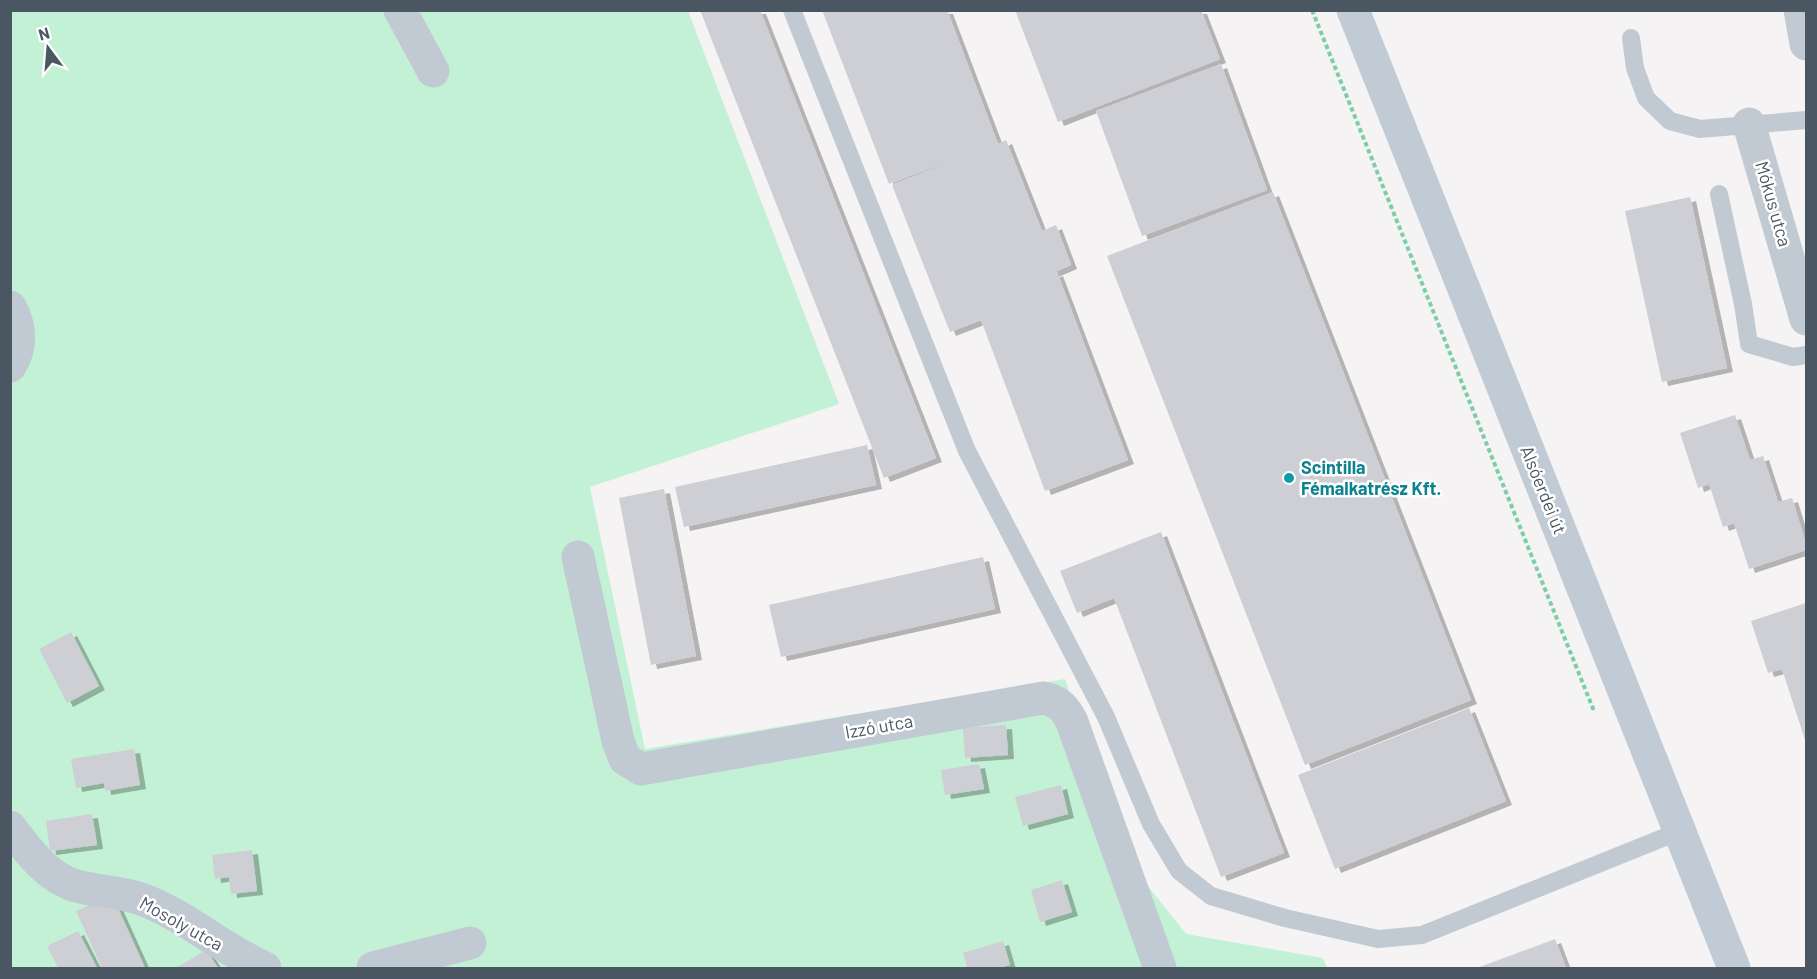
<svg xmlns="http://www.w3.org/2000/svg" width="1817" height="979" viewBox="0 0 1817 979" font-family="Barlow,sans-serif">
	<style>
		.green { fill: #c3f1d5 }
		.building { fill: #cdcfd5; filter: url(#shadow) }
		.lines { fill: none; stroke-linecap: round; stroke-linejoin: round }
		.path { stroke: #7ad0a6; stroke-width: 4; stroke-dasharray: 4.5 3; stroke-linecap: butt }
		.service { stroke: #c1cad2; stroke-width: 18 }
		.minor { stroke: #c1cad2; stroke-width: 33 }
		.secondary { stroke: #c1cbd6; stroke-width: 33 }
		.culture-dot { fill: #0f9aa8; stroke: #fff; stroke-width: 2 }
		.labels { text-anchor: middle; stroke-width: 5; stroke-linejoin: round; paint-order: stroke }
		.street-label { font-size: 18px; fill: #4a5661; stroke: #fff }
		.culture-label { font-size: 18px; font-weight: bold; fill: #0d838f; stroke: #fff; text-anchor: start }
	</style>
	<defs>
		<filter id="shadow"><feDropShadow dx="6" dy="4" stdDeviation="0" flood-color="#0004"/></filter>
	</defs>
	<rect width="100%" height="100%" fill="#f5f3f3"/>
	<path class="green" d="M 10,11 L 688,11 L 839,404 L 590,487 L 645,749 L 1065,679 L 1125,857 L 1186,934 L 1323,958 L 1327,968 L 11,968 Z"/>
	<path class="building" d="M 700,10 L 760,10 L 936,458 L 884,478 Z
		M 822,10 L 947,10 L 998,144 L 1006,140 L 1042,231 L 1056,225 L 1071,265 L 1031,282 L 1057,272 L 1128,460 L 1045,491 L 981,320 L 950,332 L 892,185 L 989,146 L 889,184 Z
		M 1015,10 L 1201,10 L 1220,59 L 1058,122 Z
		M 1221,64 L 1267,190 L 1142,236 L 1096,111 Z
		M 1273,192 L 1471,700 L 1305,765 L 1107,256 Z
		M 1690,197 L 1727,368 L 1662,382 L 1625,211 Z
		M 1735,415 L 1750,460 L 1763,456 L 1778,502 L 1792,498 L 1806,544 L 1806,550 L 1749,569 L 1734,523 L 1723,527 L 1709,484 L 1698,488 L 1680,433 Z
		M 867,445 L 876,485 L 684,527 L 675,487 Z
		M 664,489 L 696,656 L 651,665 L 619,498 Z
		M 1161,532 L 1284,853 L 1221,877 L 1114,598 L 1077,613 L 1060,571 Z
		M 983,557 L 995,609 L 781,657 L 769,605 Z
		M 1806,603 L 1806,743 L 1782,669 L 1768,673 L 1751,621 Z
		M 71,632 L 99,686 L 67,703 L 39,649 Z
		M 1469,708 L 1506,801 L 1335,869 L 1298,775 Z
		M 1006,725 L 1008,755 L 965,758 L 963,728 Z
		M 134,749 L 140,785 L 105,791 L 104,783 L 76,788 L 71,759 Z
		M 979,764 L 984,789 L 945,795 L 941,770 Z
		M 1061,785 L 1068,814 L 1023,826 L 1015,797 Z
		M 92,814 L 97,845 L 50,851 L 46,821 Z
		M 252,850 L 257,891 L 231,894 L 229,877 L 215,879 L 212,855 Z
		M 1062,880 L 1072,912 L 1040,922 L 1031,890 Z
		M 112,895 L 145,968 L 102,968 L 76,911 Z
		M 78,931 L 97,968 L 58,968 L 47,946 Z
		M 1555,939 L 1566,968 L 1477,968 Z
		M 1003,941 L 1010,965 L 998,968 L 967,968 L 963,953 Z
		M 206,950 L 218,968 L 176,968 Z"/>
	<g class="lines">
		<path class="path" d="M 1312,10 L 1594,711"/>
		<path class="service" d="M 792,10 L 967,451 L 1106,717 L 1151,824 L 1179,871 L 1211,896 L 1285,918 L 1378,939 L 1422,935 L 1680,831
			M 1631,38 L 1635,68 L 1646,98 L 1670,121 L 1700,129 L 1806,120
			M 1719,194 L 1743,304 L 1749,344 L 1793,357 L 1806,355"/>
		<path class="minor" d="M 400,10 L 433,71
			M 1800,10 L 1806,44
			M 1749,124 L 1806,319
			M 10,307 C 21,326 22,348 10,366
			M 578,557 L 618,741 L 625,759 L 641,769 L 1043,698 C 1059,701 1065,708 1072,722 L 1160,968
			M 10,827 C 27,849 46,876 73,885 C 95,892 119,891 141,899 C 185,915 222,949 265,968
			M 373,968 L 470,943"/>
		<path class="secondary" d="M 1353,10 L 1734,968"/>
	</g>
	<circle class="culture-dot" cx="1289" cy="478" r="6"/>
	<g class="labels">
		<g class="street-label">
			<text transform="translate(1773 204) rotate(74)" y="6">Mókus utca</text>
			<text transform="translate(1543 490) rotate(68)" y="6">Alsóerdei út</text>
			<text transform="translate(879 727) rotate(-10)" y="6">Izzó utca</text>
			<text transform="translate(181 924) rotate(29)" y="6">Mosoly utca</text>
		</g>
		<g class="culture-label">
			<text x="1301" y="474">Scintilla<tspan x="1301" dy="21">Fémalkatrész Kft.</tspan></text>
		</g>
	</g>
	<rect width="1817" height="979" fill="none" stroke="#4a5661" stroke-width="24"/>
	<g transform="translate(48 48) rotate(344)" stroke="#ffffff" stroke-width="4.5" paint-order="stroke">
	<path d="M0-4.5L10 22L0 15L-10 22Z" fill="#4a5661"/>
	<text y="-9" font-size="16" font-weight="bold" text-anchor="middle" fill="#4a5661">N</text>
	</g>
</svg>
